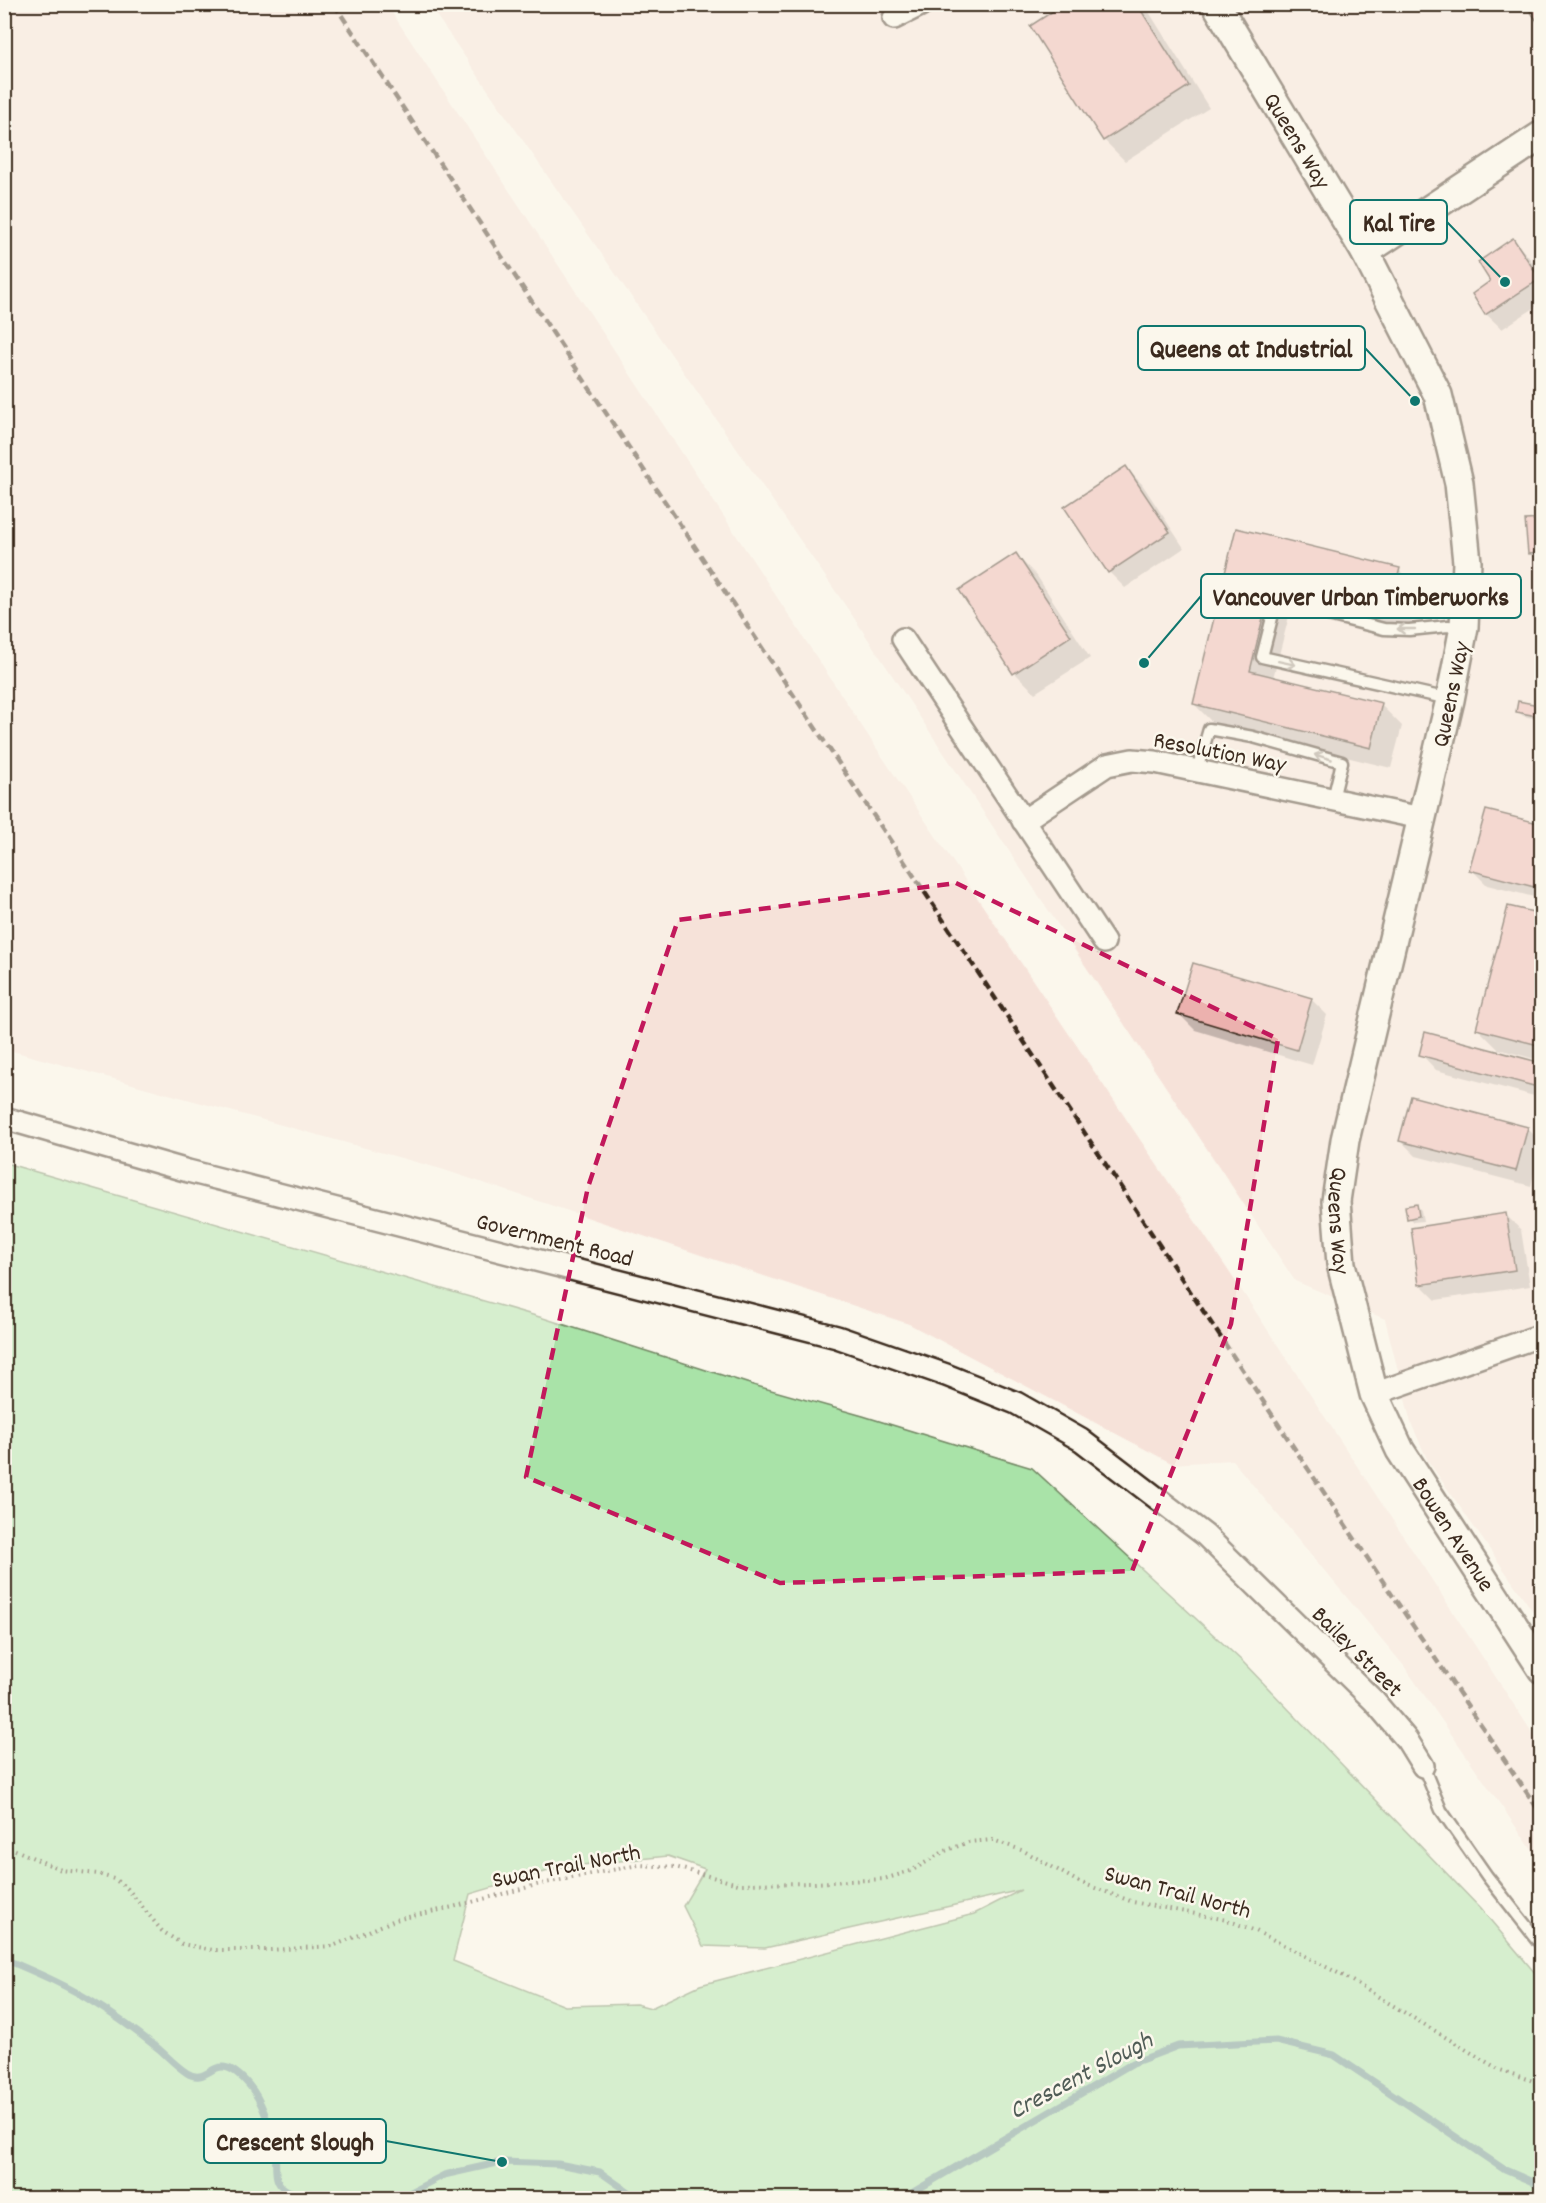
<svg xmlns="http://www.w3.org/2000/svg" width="1546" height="2203" viewBox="0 0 1546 2203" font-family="Dekko,sans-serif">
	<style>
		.built { fill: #f6e2d9 }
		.green { fill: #a9e3a8; stroke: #728663; stroke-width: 1.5; fill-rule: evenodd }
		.shadow { fill: #0003 }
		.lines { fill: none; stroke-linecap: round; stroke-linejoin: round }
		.stream { stroke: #658f8d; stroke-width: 7 }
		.building { fill: #ecb1ae; stroke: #3b2a1e; stroke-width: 1.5 }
		.service-casing { stroke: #3b2a1e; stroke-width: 15 }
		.minor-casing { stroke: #3b2a1e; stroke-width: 26 }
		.tertiary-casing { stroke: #3b2a1e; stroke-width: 32 }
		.path { stroke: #3b2a1e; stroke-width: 4; stroke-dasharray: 1.5 4.5; stroke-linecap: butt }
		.service { stroke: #fbf7ec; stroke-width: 10 }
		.minor { stroke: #fbf7ec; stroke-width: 21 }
		.tertiary { stroke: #fbf7ec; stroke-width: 27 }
		.rail { stroke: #3b2a1e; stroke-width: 4.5; stroke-dasharray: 9 4.5; stroke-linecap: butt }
		.oneway { stroke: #9b9085 }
		.marked { fill: none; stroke: #c2185b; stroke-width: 4.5; stroke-dasharray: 12 8; stroke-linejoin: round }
		.labels { text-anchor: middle; stroke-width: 5; stroke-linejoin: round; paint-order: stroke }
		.street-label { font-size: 24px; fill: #3b2a1e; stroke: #fbf7ec }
		.water-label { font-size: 26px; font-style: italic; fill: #505c56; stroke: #fbf7ec }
		.leader { fill: none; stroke: #0f766e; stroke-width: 2 }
		.callout-dot { fill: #0f766e; stroke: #fbf7ec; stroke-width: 2 }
		.callout { fill: #fbf7ec; stroke: #0f766e; stroke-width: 2 }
		.callout-label { font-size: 26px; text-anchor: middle; font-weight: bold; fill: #3b2a1e }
	</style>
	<rect width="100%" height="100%" fill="#fbf7ec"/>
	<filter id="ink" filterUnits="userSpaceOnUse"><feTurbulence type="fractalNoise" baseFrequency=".0167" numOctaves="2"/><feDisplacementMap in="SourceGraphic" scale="12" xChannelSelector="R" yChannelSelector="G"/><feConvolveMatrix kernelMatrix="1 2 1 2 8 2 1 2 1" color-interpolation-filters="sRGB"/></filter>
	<g filter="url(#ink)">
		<path class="built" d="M 5,4 L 387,5 L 873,743 L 1246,1297 L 1541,1746 L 1541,1863 L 1404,1666 L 1232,1460 L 1173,1464 L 909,1324 L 441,1169 L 5,1049 Z
			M 429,5 L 1541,5 L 1541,1623 L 1428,1461 L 1411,1423 L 1385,1319 L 1295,1281 L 854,618 Z"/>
		<path class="green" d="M 5,1163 L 543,1318 L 753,1385 L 863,1416 L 1032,1468 L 1242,1661 L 1481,1909 L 1541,1980 L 1541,2140 L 1539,2139 L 1542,2143 L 1541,2198 L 5,2198 ZM 668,1856 L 705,1869 L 683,1906 L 703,1946 L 765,1948 L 1021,1890 L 974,1914 L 700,1985 L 651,2008 L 636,2004 L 565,2006 L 453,1961 L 470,1894 L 562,1867 Z"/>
		<path class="shadow" d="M 1066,4 L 1144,4 L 1209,108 L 1125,161 L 1104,140 Z
			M 1513,240 L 1528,256 L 1542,276 L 1542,303 L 1502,329 L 1486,314 L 1493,282 Z
			M 1126,468 L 1142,484 L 1184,548 L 1125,588 L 1109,572 L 1067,508 Z
			M 1542,520 L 1542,565 L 1530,554 Z
			M 1237,530 L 1399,570 L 1420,590 L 1410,629 L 1293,601 L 1273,678 L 1381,705 L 1402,726 L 1391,768 L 1215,725 L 1194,704 Z
			M 1016,555 L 1037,576 L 1090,658 L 1035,693 L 1015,673 Z
			M 1539,706 L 1542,709 L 1542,720 L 1523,716 L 1518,711 Z
			M 1542,826 L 1542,899 L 1487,885 L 1471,869 Z
			M 1542,916 L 1542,1061 L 1498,1049 L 1477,1028 Z
			M 1194,964 L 1312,1000 L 1327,1015 L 1312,1065 L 1195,1030 L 1179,1014 Z
			M 1421,1054 L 1542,1064 L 1542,1098 L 1436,1070 Z
			M 1527,1128 L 1542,1143 L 1531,1186 L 1416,1156 L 1400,1140 Z
			M 1416,1205 L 1421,1210 L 1423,1221 L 1413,1222 L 1409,1218 Z
			M 1506,1215 L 1521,1230 L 1530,1286 L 1436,1300 L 1421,1285 Z"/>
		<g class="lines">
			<path class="stream" d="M 4,1961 L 14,1963 C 42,1975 70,1987 96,2004 C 117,2017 139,2033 159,2049 C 168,2057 176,2066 187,2073 C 211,2088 214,2044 249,2085 C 264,2103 271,2130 275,2153 C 277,2164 273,2179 282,2187 C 301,2203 338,2187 357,2198
				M 399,2198 L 444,2175 L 502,2162 L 558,2164 L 600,2172 L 637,2198
				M 903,2198 L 1133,2063 L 1178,2046 L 1276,2041 L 1334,2055 L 1505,2170 L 1542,2186"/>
		</g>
		<path class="building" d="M 1064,4 L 1137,4 L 1189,86 L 1103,141 L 1030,26 Z
			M 1525,4 L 1542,4 L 1542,28 Z
			M 1513,238 L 1540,279 L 1485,315 L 1472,294 L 1490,281 L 1478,262 Z
			M 1126,466 L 1170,532 L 1108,573 L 1064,507 Z
			M 1542,519 L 1542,553 L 1528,554 L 1525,520 Z
			M 1236,528 L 1400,568 L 1389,609 L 1272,581 L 1250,671 L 1382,703 L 1371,748 L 1193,704 Z
			M 1016,553 L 1071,636 L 1013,674 L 959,590 Z
			M 1518,701 L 1539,705 L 1537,716 L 1516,712 Z
			M 1486,810 L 1542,824 L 1542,873 L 1538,888 L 1469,870 Z
			M 1508,906 L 1542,914 L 1542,1046 L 1476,1029 Z
			M 1193,963 L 1312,998 L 1297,1050 L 1177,1014 Z
			M 1425,1032 L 1542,1063 L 1541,1088 L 1419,1055 Z
			M 1411,1096 L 1528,1127 L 1516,1171 L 1399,1141 Z
			M 1417,1204 L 1419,1216 L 1407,1219 L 1405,1206 Z
			M 1506,1213 L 1515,1270 L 1419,1285 L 1411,1228 Z"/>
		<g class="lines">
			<defs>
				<path id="service" d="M 1449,699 L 1262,657 L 1276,602 L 1384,629 L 1409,630 L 1448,626 L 1464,627
					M 1197,770 L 1209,729 L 1253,737 L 1342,762 L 1333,799
					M 1423,1766 L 1441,1810 L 1487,1876 L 1542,1946"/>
				<path id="minor" d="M 894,18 L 922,4
					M 903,639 L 1104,942
					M 1023,821 L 1107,765 L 1132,760 L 1155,762 L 1421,818
					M 4,1118 L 188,1171 L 837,1337 L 946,1375 L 1016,1403 L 1081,1440 L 1205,1535 L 1374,1701 L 1407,1740 L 1423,1766
					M 1374,1394 L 1542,1335"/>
				<g id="tertiary">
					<path id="s1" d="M 1216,4 L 1365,252 L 1438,395 L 1459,483 L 1467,562 L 1464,627 L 1450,700 L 1345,1140 L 1336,1201 L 1341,1264 L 1374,1394 L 1400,1450 L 1542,1669"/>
					<path d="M 1365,252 L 1542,135"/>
				</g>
			</defs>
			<use href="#service" class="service-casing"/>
			<use href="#minor" class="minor-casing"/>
			<use href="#tertiary" class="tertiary-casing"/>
			<path class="path" d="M 4,1845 L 61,1870 L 98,1874 L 114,1879 L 127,1888 L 162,1931 L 182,1944 L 213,1950 L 270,1950 L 333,1946 L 395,1920 L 453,1907 L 540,1884 L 638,1865 L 675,1867 L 738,1884 L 814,1883 L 884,1879 L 911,1871 L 945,1851 L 969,1842 L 993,1840 L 1024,1851 L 1079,1882 L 1133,1902 L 1227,1920 L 1256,1931 L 1342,1975 L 1500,2070 L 1542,2084"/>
			<use href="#service" class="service"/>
			<use href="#minor" class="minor"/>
			<use href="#tertiary" class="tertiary"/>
			<path class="rail" d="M 334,4 L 1386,1586 L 1542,1815"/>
		</g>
		<defs><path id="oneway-shaft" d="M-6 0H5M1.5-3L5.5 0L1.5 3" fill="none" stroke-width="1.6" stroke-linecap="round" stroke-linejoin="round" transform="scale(1.5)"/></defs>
		<g class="oneway">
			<use href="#oneway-shaft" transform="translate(1406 629) rotate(-180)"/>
			<use href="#oneway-shaft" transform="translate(1287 663) rotate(12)"/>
			<use href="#oneway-shaft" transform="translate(1323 757) rotate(-164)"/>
		</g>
	</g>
	<path d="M0 0H1546V2203H0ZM 956,883 L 1278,1039 L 1231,1324 L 1132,1571 L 780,1583 L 526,1477 L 588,1187 L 678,920 Z" fill="#fbf7ec" fill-opacity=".55" fill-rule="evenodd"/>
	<path class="marked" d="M 956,883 L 1278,1039 L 1231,1324 L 1132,1571 L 780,1583 L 526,1477 L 588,1187 L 678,920 Z"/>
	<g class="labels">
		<g class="street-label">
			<text dy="8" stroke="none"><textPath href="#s1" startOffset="159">Queens Way</textPath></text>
			<text transform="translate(1450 694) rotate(-78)" y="8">Queens Way</text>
			<text transform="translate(1220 751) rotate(11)" y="8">Resolution Way</text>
			<text dy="8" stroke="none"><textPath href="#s1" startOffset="1293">Queens Way</textPath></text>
			<text transform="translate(555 1239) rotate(14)" y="8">Government Road</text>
			<text dy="8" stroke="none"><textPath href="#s1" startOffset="1632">Bowen Avenue</textPath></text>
			<text transform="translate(1358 1651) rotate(45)" y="8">Bailey Street</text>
			<text transform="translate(566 1865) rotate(-11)" y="8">Swan Trail North</text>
			<text transform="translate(1178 1891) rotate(15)" y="8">Swan Trail North</text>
		</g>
		<g class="water-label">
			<text transform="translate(1080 2074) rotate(-28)" y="9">Crescent Slough</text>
		</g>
	</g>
	<path class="leader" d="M1505 282L1447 222M1415 401L1365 348M1144 663L1201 596M502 2162L386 2141"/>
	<g class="callout-dot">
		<circle cx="1505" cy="282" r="6"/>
		<circle cx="1415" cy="401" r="6"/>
		<circle cx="1144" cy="663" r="6"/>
		<circle cx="502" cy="2162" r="6"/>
	</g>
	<g class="callout">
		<rect x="1350" y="200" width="97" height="44" rx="6"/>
		<rect x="1138" y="326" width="227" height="44" rx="6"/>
		<rect x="1201" y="574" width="320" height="44" rx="6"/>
		<rect x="204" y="2119" width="182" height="44" rx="6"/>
	</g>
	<g class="callout-label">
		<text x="1399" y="231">Kal Tire</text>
		<text x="1251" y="357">Queens at Industrial</text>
		<text x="1361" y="605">Vancouver Urban Timberworks</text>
		<text x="295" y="2150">Crescent Slough</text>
	</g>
	<rect width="1546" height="2203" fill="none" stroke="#fbf7ec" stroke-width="24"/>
	<rect x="12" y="12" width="1522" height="2179" fill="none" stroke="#3b2a1e" stroke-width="2" filter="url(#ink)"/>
</svg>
